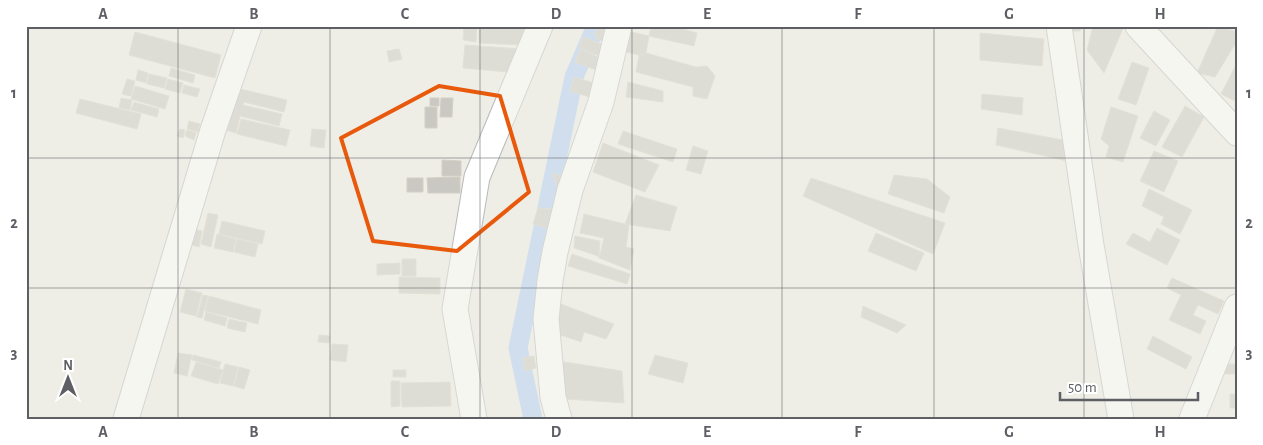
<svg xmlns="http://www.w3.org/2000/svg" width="1263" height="445" viewBox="0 0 1263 445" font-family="'Alegreya Sans',sans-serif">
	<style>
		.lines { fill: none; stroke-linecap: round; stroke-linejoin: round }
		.canal { stroke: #accbf8; stroke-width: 19 }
		.building { fill: #cac8c2; stroke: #d3d0c4 }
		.minor-casing { stroke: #b8b9be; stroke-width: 27 }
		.minor { stroke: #fff; stroke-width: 25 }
		.marked { fill: none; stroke: #e8590c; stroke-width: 4; stroke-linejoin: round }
		.grid { fill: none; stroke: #5d5f65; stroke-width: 1; stroke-opacity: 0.55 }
		.neatline { fill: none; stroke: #5d5f65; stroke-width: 2 }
		.grid-label { font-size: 16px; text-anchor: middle; font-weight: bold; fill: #5d5f65 }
	</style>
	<rect width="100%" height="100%" fill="#eeeee6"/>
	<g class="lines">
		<path class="canal" d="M 533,419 L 518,348 L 574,77 L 596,26"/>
	</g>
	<path class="building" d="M 464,26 L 477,26 L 476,42 L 463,40 Z
		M 479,26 L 524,26 L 523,45 L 479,43 Z
		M 599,26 L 617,26 L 613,46 L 596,38 L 595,34 Z
		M 651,26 L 673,26 L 697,33 L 694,46 L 649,36 Z
		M 1066,26 L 1082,26 L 1080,31 L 1067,31 Z
		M 1093,26 L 1124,26 L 1104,73 L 1087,50 Z
		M 1218,26 L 1237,32 L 1237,41 L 1215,77 L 1197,73 Z
		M 627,31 L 649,36 L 646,53 L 639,55 L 622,51 Z
		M 135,32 L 221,55 L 215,78 L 129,55 Z
		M 980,33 L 1044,39 L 1042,66 L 980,60 Z
		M 583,37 L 612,48 L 607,59 L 579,48 Z
		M 465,45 L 521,49 L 519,73 L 463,68 Z
		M 399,49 L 402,59 L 389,62 L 387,51 Z
		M 580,50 L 609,61 L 604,73 L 575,62 Z
		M 646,53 L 696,67 L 707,66 L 715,76 L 707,99 L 693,96 L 693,87 L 636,72 L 639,55 Z
		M 1132,62 L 1149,68 L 1136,105 L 1118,99 Z
		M 1237,63 L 1237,102 L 1221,94 Z
		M 171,68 L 195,75 L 193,83 L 169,76 Z
		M 138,70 L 148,73 L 146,83 L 136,80 Z
		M 149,74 L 167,78 L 164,88 L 147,84 Z
		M 574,77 L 601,85 L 596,99 L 570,91 Z
		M 127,79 L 135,81 L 131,96 L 122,94 Z
		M 168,79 L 183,83 L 180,93 L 165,89 Z
		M 628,82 L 663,91 L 663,102 L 626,97 Z
		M 184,85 L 200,89 L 197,97 L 182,93 Z
		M 135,86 L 169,96 L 165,109 L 131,99 Z
		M 236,88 L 287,100 L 284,112 L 244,102 L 243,105 L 282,114 L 279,126 L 240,116 L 236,133 L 226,130 Z
		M 982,94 L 1023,98 L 1022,115 L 981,109 Z
		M 121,98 L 132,100 L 130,110 L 119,108 Z
		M 430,98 L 439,98 L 439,106 L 430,106 Z
		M 441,98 L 453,98 L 452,117 L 440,117 Z
		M 80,99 L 141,114 L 137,129 L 76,113 Z
		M 134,102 L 159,109 L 157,117 L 131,110 Z
		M 1185,106 L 1204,117 L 1182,157 L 1162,147 Z
		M 425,107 L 437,107 L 437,128 L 425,128 Z
		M 1111,107 L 1138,116 L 1123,162 L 1106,157 L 1109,146 L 1101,139 Z
		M 1154,111 L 1170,120 L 1156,146 L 1140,138 Z
		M 241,119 L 290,130 L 286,146 L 237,134 Z
		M 189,121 L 200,124 L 198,132 L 187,129 Z
		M 998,128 L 1068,141 L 1067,161 L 996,145 Z
		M 180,129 L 185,130 L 183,138 L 177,136 Z
		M 312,129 L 326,130 L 324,148 L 310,146 Z
		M 187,130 L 196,133 L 194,140 L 185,136 Z
		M 623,131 L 677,149 L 673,162 L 618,144 Z
		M 603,143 L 659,165 L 645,192 L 593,172 Z
		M 693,146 L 708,151 L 701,174 L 686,170 Z
		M 1154,151 L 1178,161 L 1164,192 L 1140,181 Z
		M 442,160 L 461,161 L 461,176 L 442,176 Z
		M 552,173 L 568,179 L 564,205 Z
		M 894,175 L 927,179 L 950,197 L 944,213 L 888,194 Z
		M 460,177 L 460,193 L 428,193 L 427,178 Z
		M 407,178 L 423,178 L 423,192 L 407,192 Z
		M 811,178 L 945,223 L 933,254 L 803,196 Z
		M 1149,189 L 1192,210 L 1180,234 L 1161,224 L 1164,217 L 1142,206 Z
		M 636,195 L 677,207 L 670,231 L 625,224 Z
		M 538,208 L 563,210 L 556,231 L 533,224 Z
		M 208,213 L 218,215 L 211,247 L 201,244 Z
		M 584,214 L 629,225 L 626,247 L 634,249 L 630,270 L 599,258 L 604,238 L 580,233 Z
		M 222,221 L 265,231 L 262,244 L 219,234 Z
		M 190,228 L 202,231 L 199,247 L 187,244 Z
		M 1157,228 L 1180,240 L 1167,265 L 1126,244 L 1133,233 L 1150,242 Z
		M 876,233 L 924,253 L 916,271 L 868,251 Z
		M 217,234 L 236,239 L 233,252 L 214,248 Z
		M 575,236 L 600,241 L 599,258 L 598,256 L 574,248 Z
		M 237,239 L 258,244 L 255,257 L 234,252 Z
		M 572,254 L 630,274 L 627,284 L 568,266 Z
		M 402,259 L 416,259 L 416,276 L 402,276 Z
		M 400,263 L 400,274 L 377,275 L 377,264 Z
		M 399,277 L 440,278 L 440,294 L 399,293 Z
		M 1172,278 L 1224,301 L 1218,314 L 1198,305 L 1193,315 L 1206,321 L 1200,334 L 1169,320 L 1181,295 L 1167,288 Z
		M 186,289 L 202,293 L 196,316 L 180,312 Z
		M 203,295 L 208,296 L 202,318 L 197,317 Z
		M 209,296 L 261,310 L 258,324 L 205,311 Z
		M 561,304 L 614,324 L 606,339 L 584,332 L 581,342 L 552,332 Z
		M 863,306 L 906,325 L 897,333 L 861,317 Z
		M 206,312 L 227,318 L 225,326 L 204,320 Z
		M 229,319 L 247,323 L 245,332 L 227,328 Z
		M 319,335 L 330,336 L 329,343 L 318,342 Z
		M 1153,336 L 1192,357 L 1186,369 L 1147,349 Z
		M 332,344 L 348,345 L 346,362 L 330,360 Z
		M 178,353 L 192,355 L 187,376 L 174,373 Z
		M 193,355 L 221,362 L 219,368 L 192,360 Z
		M 655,355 L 688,363 L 683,383 L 648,374 Z
		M 534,356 L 536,368 L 525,371 L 523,358 Z
		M 552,360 L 622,371 L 624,403 L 566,399 Z
		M 196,362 L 223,370 L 218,384 L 191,376 Z
		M 225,364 L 238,367 L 233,386 L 220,383 Z
		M 1220,364 L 1237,364 L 1237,374 L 1220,374 Z
		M 239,367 L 250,370 L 244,389 L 234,386 Z
		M 393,370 L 406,370 L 406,377 L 393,377 Z
		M 391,381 L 400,381 L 400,406 L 391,407 Z
		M 450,382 L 451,406 L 402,407 L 401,383 Z
		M 1230,394 L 1237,394 L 1237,408 L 1230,408 Z"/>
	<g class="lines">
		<defs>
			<path id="minor" d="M 1059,26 L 1091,245 L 1121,419
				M 1138,26 L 1237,133
				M 126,419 L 213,130 L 249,26
				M 474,419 L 455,309 L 477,177 L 540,26
				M 559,419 L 553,397 L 546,319 L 550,281 L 555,252 L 570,190 L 601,102 L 619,26
				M 1192,419 L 1237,307"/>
		</defs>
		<use href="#minor" class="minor-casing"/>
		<use href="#minor" class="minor"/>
	</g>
	<path d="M0 0H1263V445H0ZM 439,86 L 500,96 L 529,192 L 457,251 L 373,241 L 341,138 Z" fill="#eeeee6" fill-opacity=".55" fill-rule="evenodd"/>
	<path class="marked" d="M 439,86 L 500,96 L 529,192 L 457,251 L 373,241 L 341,138 Z"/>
	<path class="grid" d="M 178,26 L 178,419M 330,26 L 330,419M 480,26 L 480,419M 632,26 L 632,419M 782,26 L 782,419M 934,26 L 934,419M 1084,26 L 1084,419M 26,158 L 1237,158M 26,288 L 1237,288"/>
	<rect width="1263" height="445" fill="none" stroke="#ffffff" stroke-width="55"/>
	<g transform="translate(68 378)" stroke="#ffffff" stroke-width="4" paint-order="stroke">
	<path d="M0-4L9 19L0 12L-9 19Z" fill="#5d5f65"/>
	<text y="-8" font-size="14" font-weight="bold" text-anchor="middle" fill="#5d5f65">N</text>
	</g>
	<path d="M1060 392v8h138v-8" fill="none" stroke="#5d5f65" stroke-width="2.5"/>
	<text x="1068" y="392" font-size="15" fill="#5d5f65" stroke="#ffffff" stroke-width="4" paint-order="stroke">50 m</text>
	<rect x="28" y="28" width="1208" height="390" class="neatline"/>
	<g class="grid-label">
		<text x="103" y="19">A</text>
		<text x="254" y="19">B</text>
		<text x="405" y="19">C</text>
		<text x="556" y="19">D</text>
		<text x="707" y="19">E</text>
		<text x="858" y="19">F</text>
		<text x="1009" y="19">G</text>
		<text x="1160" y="19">H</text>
		<text x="14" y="98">1</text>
		<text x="1249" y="98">1</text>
		<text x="14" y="228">2</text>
		<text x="1249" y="228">2</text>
		<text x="14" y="358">3</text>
		<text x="1249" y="358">3</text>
		<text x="103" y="437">A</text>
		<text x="254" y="437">B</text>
		<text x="405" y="437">C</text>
		<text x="556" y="437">D</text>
		<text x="707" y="437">E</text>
		<text x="858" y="437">F</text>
		<text x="1009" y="437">G</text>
		<text x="1160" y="437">H</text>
	</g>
</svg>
